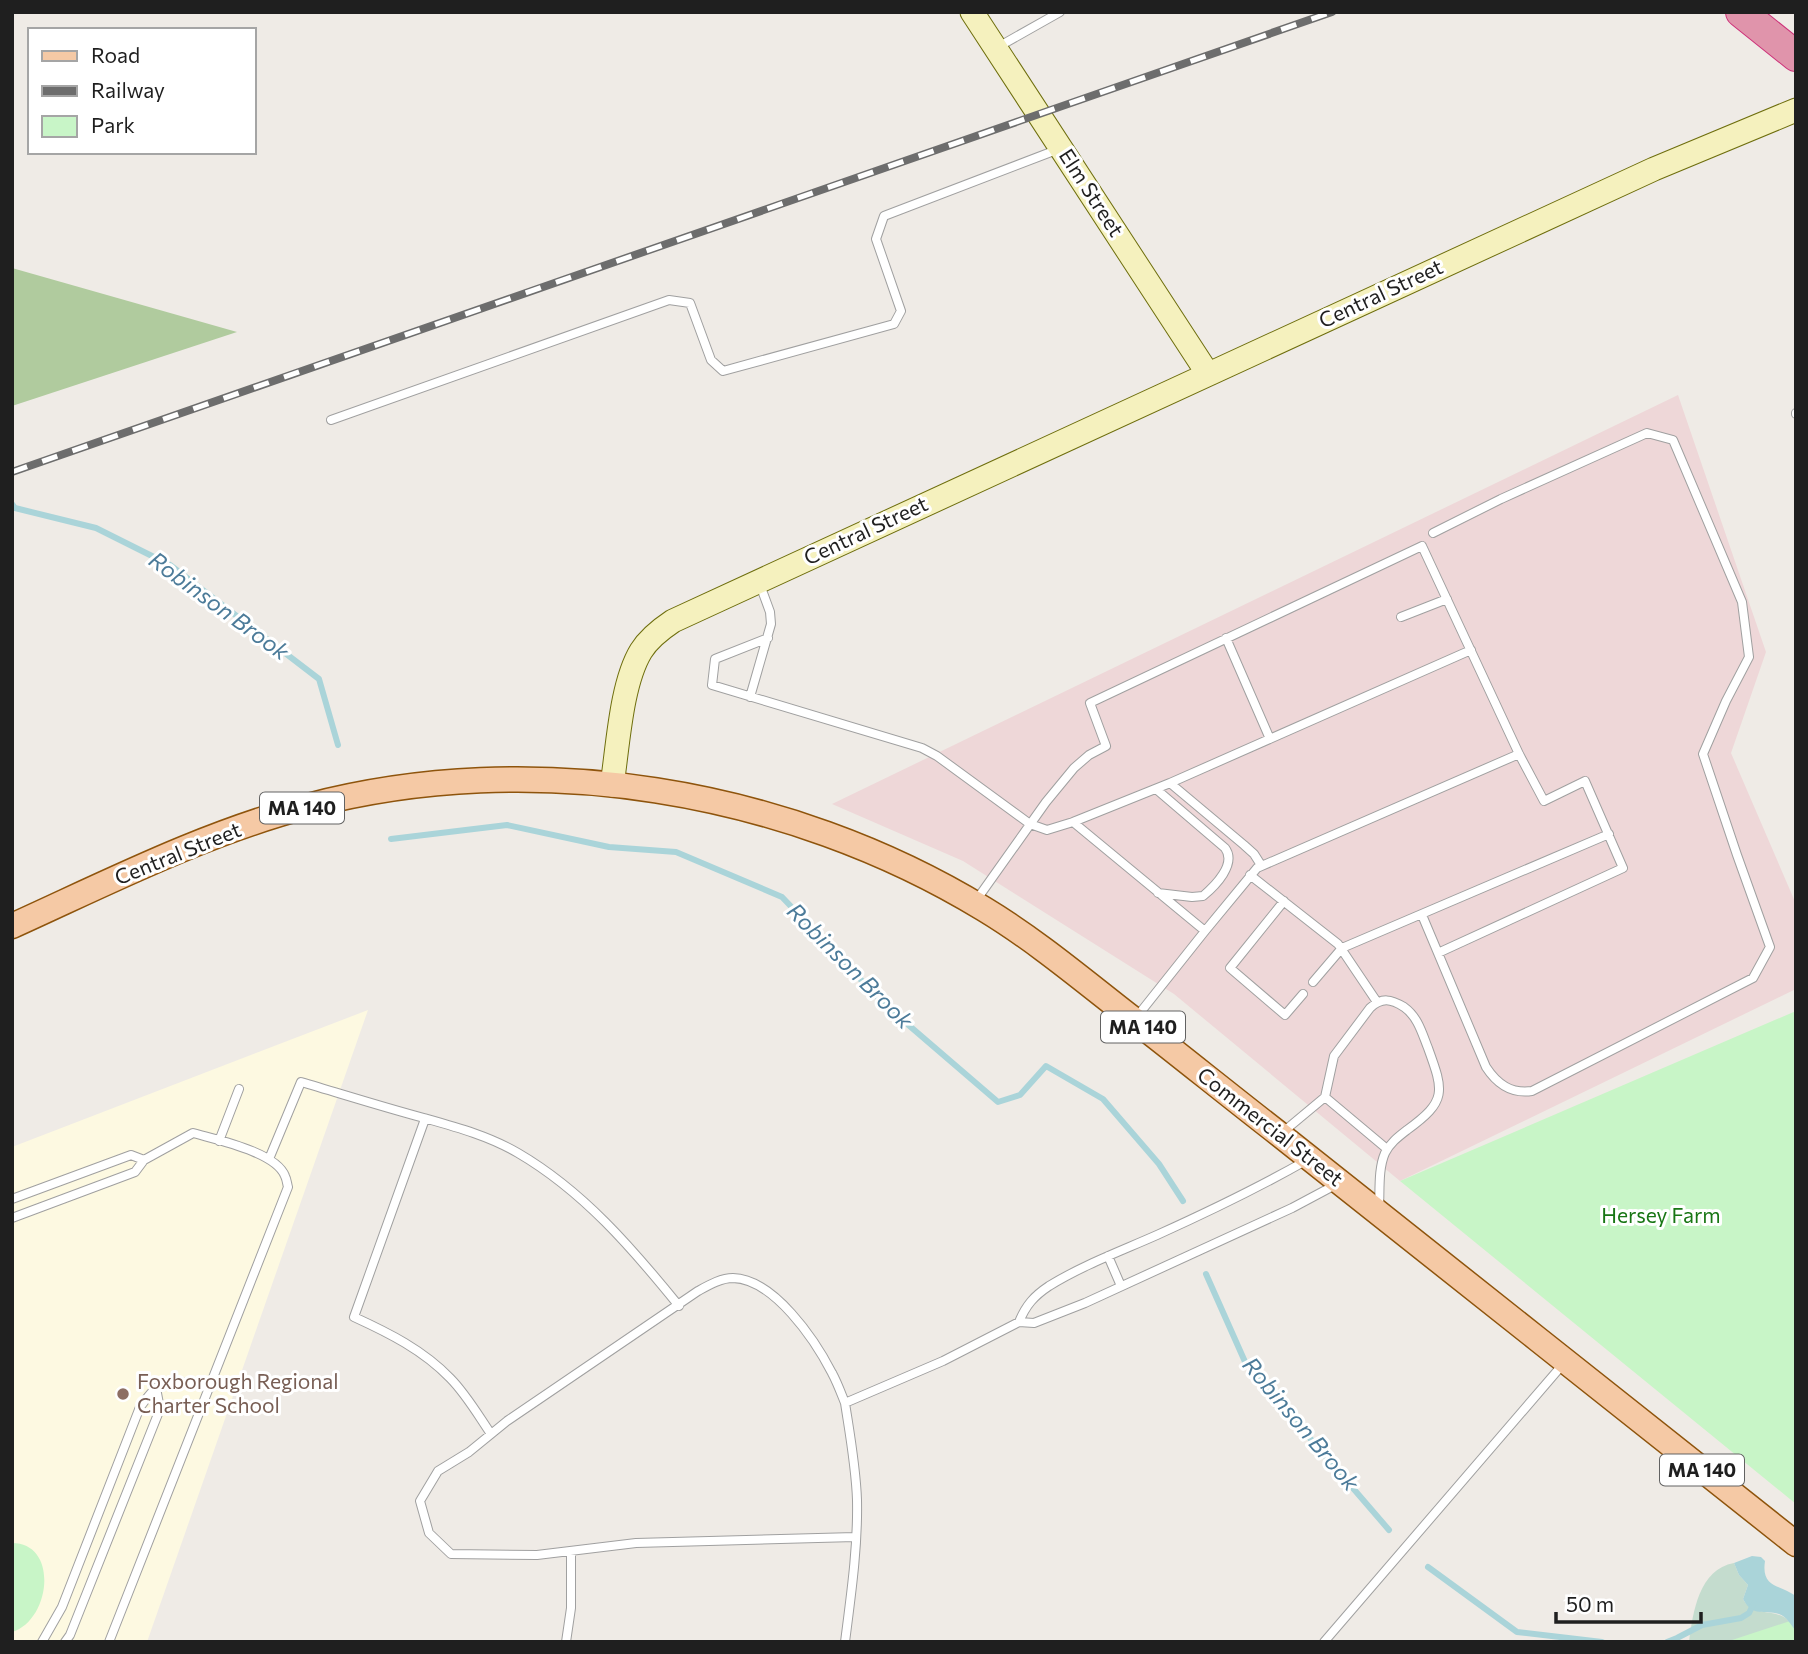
<svg xmlns="http://www.w3.org/2000/svg" width="1808" height="1654" viewBox="0 0 1808 1654" font-family="Commissioner,sans-serif">
	<style>
		.commercial { fill: #eed7d8 }
		.education { fill: #fdf9e1 }
		.forest { fill: #b0cb9e }
		.wetland { fill: #c4dcce }
		.park { fill: #c8f5c7 }
		.water { fill: #aad4d9 }
		.lines { fill: none; stroke-linecap: round; stroke-linejoin: round }
		.stream { stroke: #aad4d9; stroke-width: 6 }
		.lane-casing { stroke: #a0a0a0; stroke-width: 10 }
		.secondary-casing { stroke: #6e6e0d; stroke-width: 25 }
		.primary-casing { stroke: #8e540c; stroke-width: 27 }
		.highway-casing { stroke: #cd337a; stroke-width: 32 }
		.lane { stroke: #fff; stroke-width: 8 }
		.secondary { stroke: #f5f1be; stroke-width: 23 }
		.primary { stroke: #f5c9a5; stroke-width: 24 }
		.highway { stroke: #e094ab; stroke-width: 30 }
		.rail-casing { stroke: #6d6d6d; stroke-width: 8 }
		.rail { stroke: #fff; stroke-width: 5; stroke-dasharray: 16; stroke-linecap: butt }
		.education-dot { fill: #8d6e63; stroke: #fff; stroke-width: 2.5 }
		.labels { text-anchor: middle; stroke-width: 6; stroke-linejoin: round; paint-order: stroke }
		.shield { fill: #fff; stroke: #626262; stroke-width: 2 }
		.shield-label { font-size: 19px; font-weight: bold; fill: #1f1f1f }
		.street-label { font-size: 21px; fill: #1f1f1f; stroke: #fff }
		.park-label { font-size: 21px; fill: #187614; stroke: #fff }
		.education-label { font-size: 21px; fill: #785e54; stroke: #fff; text-anchor: start }
		.water-label { font-size: 23px; font-style: italic; fill: #4c7b99; stroke: #fff }
	</style>
	<rect width="100%" height="100%" fill="#efebe6"/>
	<path class="commercial" d="M 1678,395 L 1766,652 L 1731,753 L 1796,904 L 1796,989 L 1400,1181 L 1174,994 L 963,861 L 832,804 Z"/>
	<path class="education" d="M 368,1010 L 147,1642 L 12,1642 L 12,1147 Z"/>
	<path class="forest" d="M 12,268 L 237,332 L 12,406 Z"/>
	<path class="wetland" d="M 1734,1563 L 1739,1575 L 1748,1585 L 1743,1599 C 1753,1619 1782,1606 1791,1625 C 1794,1630 1794,1637 1796,1642 L 1689,1642 C 1693,1612 1699,1569 1734,1563 Z"/>
	<path class="park" d="M 1796,1011 L 1796,1504 L 1400,1181 Z
		M 12,1543 C 59,1543 51,1620 12,1632 Z
		M 1796,1619 L 1796,1642 L 1726,1642 Z"/>
	<path class="water" d="M 1752,1556 L 1761,1557 L 1765,1561 C 1761,1588 1779,1584 1796,1596 L 1796,1631 C 1791,1625 1787,1617 1779,1614 C 1764,1609 1753,1618 1743,1599 L 1748,1585 L 1739,1575 L 1734,1563 Z"/>
	<g class="lines">
		<path class="stream" d="M 12,504 L 15,508 L 96,528 L 170,565 L 319,679 L 338,745
			M 391,839 L 507,825 L 609,847 L 676,852 L 782,897 L 884,1004 L 998,1102 L 1020,1095 L 1046,1066 L 1103,1099 L 1159,1164 L 1183,1201
			M 1206,1274 L 1246,1364 L 1389,1530
			M 1428,1567 L 1517,1632 L 1602,1642
			M 1667,1642 L 1677,1638 L 1702,1625 L 1741,1618 L 1749,1613 L 1754,1603"/>
		<defs>
			<path id="lane" d="M 998,47 L 1060,12
				M 1796,413 L 1796,414
				M 331,420 L 669,300 L 690,303 L 711,360 L 723,371 L 894,324 L 901,311 L 876,239 L 884,216 L 1059,149
				M 1401,617 L 1447,599
				M 768,638 L 715,659 L 712,685 L 922,748 L 937,756 L 1030,824 L 1047,830 L 1073,822 L 1170,783 L 1471,650
				M 1226,638 L 1270,739
				M 750,697 L 771,624 L 770,612 L 759,582
				M 1170,783 L 1244,845 L 1254,854 L 1261,865
				M 1156,789 L 1225,848 C 1237,864 1215,886 1203,896 L 1192,897 L 1158,893
				M 1073,822 L 1205,931
				M 1250,875 L 1338,944 L 1377,1002
				M 1284,901 L 1230,968 L 1285,1015 L 1303,994
				M 975,902 L 1046,802 L 1074,768 L 1089,755 L 1106,746 L 1090,703 L 1422,546 L 1519,754 L 1544,801 L 1585,781 L 1623,868 L 1438,953
				M 1422,915 L 1486,1067 C 1497,1084 1511,1094 1532,1091 L 1753,978 L 1770,947 L 1737,855 L 1703,754 L 1726,701 L 1749,657 L 1742,602 L 1673,440 L 1647,433 L 1501,499 L 1433,533
				M 1313,982 L 1342,948 L 1609,834
				M 1135,1019 L 1205,931 L 1257,868 L 1519,754
				M 1325,1097 L 1387,1149
				M 425,1119 L 354,1317 C 389,1333 423,1350 450,1378 C 466,1394 478,1415 491,1434
				M 1283,1132 L 1325,1097 L 1334,1056 L 1370,1008 C 1382,997 1391,999 1404,1007 C 1418,1017 1422,1033 1428,1048 C 1444,1092 1447,1101 1407,1130 C 1398,1137 1390,1143 1385,1153 C 1378,1169 1380,1190 1379,1207
				M 219,1141 L 239,1089
				M 269,1159 L 301,1082 C 342,1094 383,1107 424,1118 C 456,1127 489,1136 518,1153 C 583,1191 632,1248 679,1306
				M 12,1199 L 131,1155 L 144,1160
				M 12,1218 L 135,1172 L 144,1160 L 193,1133 C 217,1140 276,1152 285,1176 C 287,1180 287,1184 288,1187 L 109,1642
				M 1108,1256 L 1121,1286
				M 1019,1322 C 1026,1305 1034,1296 1049,1286 C 1083,1265 1121,1251 1157,1235 C 1208,1212 1258,1188 1307,1160
				M 845,1403 C 841,1393 837,1382 832,1373 C 815,1340 774,1279 733,1278 C 721,1278 709,1285 698,1291 L 507,1421 L 469,1452 L 438,1471 L 420,1501 L 429,1533 L 451,1554 L 537,1555 L 636,1543 L 855,1537
				M 42,1642 L 62,1607 L 140,1407 C 145,1401 149,1394 155,1389 C 171,1377 192,1384 210,1388
				M 65,1642 L 70,1635 L 160,1409 L 156,1388
				M 566,1642 L 571,1608 L 571,1551
				M 845,1642 C 851,1595 858,1547 857,1500 C 856,1468 850,1435 845,1403 L 943,1361 L 1019,1322 L 1034,1323 L 1085,1303 L 1292,1208 L 1337,1184
				M 1324,1642 L 1564,1363"/>
			<path id="secondary" d="M 972,12 L 1208,374
				M 612,785 C 618,746 621,684 641,651 C 649,638 661,629 673,621 L 1654,169 L 1796,110"/>
			<path id="primary" d="M 12,926 C 109,882 205,833 308,806 C 532,747 787,789 984,909 C 1037,941 1084,981 1133,1019 C 1182,1057 1230,1096 1279,1134 C 1451,1271 1624,1407 1796,1544"/>
			<path id="highway" d="M 1741,12 L 1796,56"/>
		</defs>
		<use href="#lane" class="lane-casing"/>
		<use href="#secondary" class="secondary-casing"/>
		<use href="#primary" class="primary-casing"/>
		<use href="#highway" class="highway-casing"/>
		<use href="#lane" class="lane"/>
		<use href="#secondary" class="secondary"/>
		<use href="#primary" class="primary"/>
		<use href="#highway" class="highway"/>
		<defs>
			<path id="rail" d="M 12,472 L 1332,12"/>
		</defs>
		<use href="#rail" class="rail-casing"/>
		<use href="#rail" class="rail"/>
	</g>
	<circle class="education-dot" cx="123" cy="1394" r="7"/>
	<g class="labels">
		<g class="shield">
			<rect x="260" y="792.5" width="84" height="31" rx="5"/>
			<rect x="1101" y="1011.5" width="84" height="31" rx="5"/>
			<rect x="1660" y="1454.5" width="84" height="31" rx="5"/>
		</g>
		<g class="shield-label">
			<text x="302" y="815">MA 140</text>
			<text x="1143" y="1034">MA 140</text>
			<text x="1702" y="1477">MA 140</text>
		</g>
		<g class="street-label">
			<text transform="translate(1091 193) rotate(57)" y="7">Elm Street</text>
			<text transform="translate(1381 294) rotate(-25)" y="7">Central Street</text>
			<text transform="translate(866 531) rotate(-25)" y="7">Central Street</text>
			<text transform="translate(178 854) rotate(-22)" y="7">Central Street</text>
			<text transform="translate(1270 1127) rotate(38)" y="7">Commercial Street</text>
		</g>
		<g class="park-label">
			<text x="1661" y="1223">Hersey Farm</text>
		</g>
		<g class="education-label">
			<text x="137" y="1389">Foxborough Regional<tspan x="137" dy="24">Charter School</tspan></text>
		</g>
		<g class="water-label">
			<text transform="translate(219 606) rotate(36)" y="8">Robinson Brook</text>
			<text transform="translate(850 966) rotate(45)" y="8">Robinson Brook</text>
			<text transform="translate(1301 1424) rotate(50)" y="8">Robinson Brook</text>
		</g>
	</g>
	<rect width="1808" height="1654" fill="none" stroke="#1f1f1f" stroke-width="28"/>
	<rect x="28" y="28" width="228" height="126" fill="#ffffff" stroke="#a5a5a5" stroke-width="2"/>
	<rect x="42" y="51" width="35" height="10" fill="#f5c9a5" stroke="#a5a5a5" stroke-width="2"/>
	<text x="91" y="63" font-size="21" fill="#1f1f1f">Road</text>
	<rect x="42" y="86" width="35" height="10" fill="#6d6d6d" stroke="#a5a5a5" stroke-width="2"/>
	<text x="91" y="98" font-size="21" fill="#1f1f1f">Railway</text>
	<rect x="42" y="116" width="35" height="21" fill="#c8f5c7" stroke="#a5a5a5" stroke-width="2"/>
	<text x="91" y="133" font-size="21" fill="#1f1f1f">Park</text>
	<path d="M1556 1612v10h145v-10" fill="none" stroke="#1f1f1f" stroke-width="3.5"/>
	<text x="1566" y="1612" font-size="21" fill="#1f1f1f" stroke="#ffffff" stroke-width="5" paint-order="stroke">50 m</text>
</svg>
